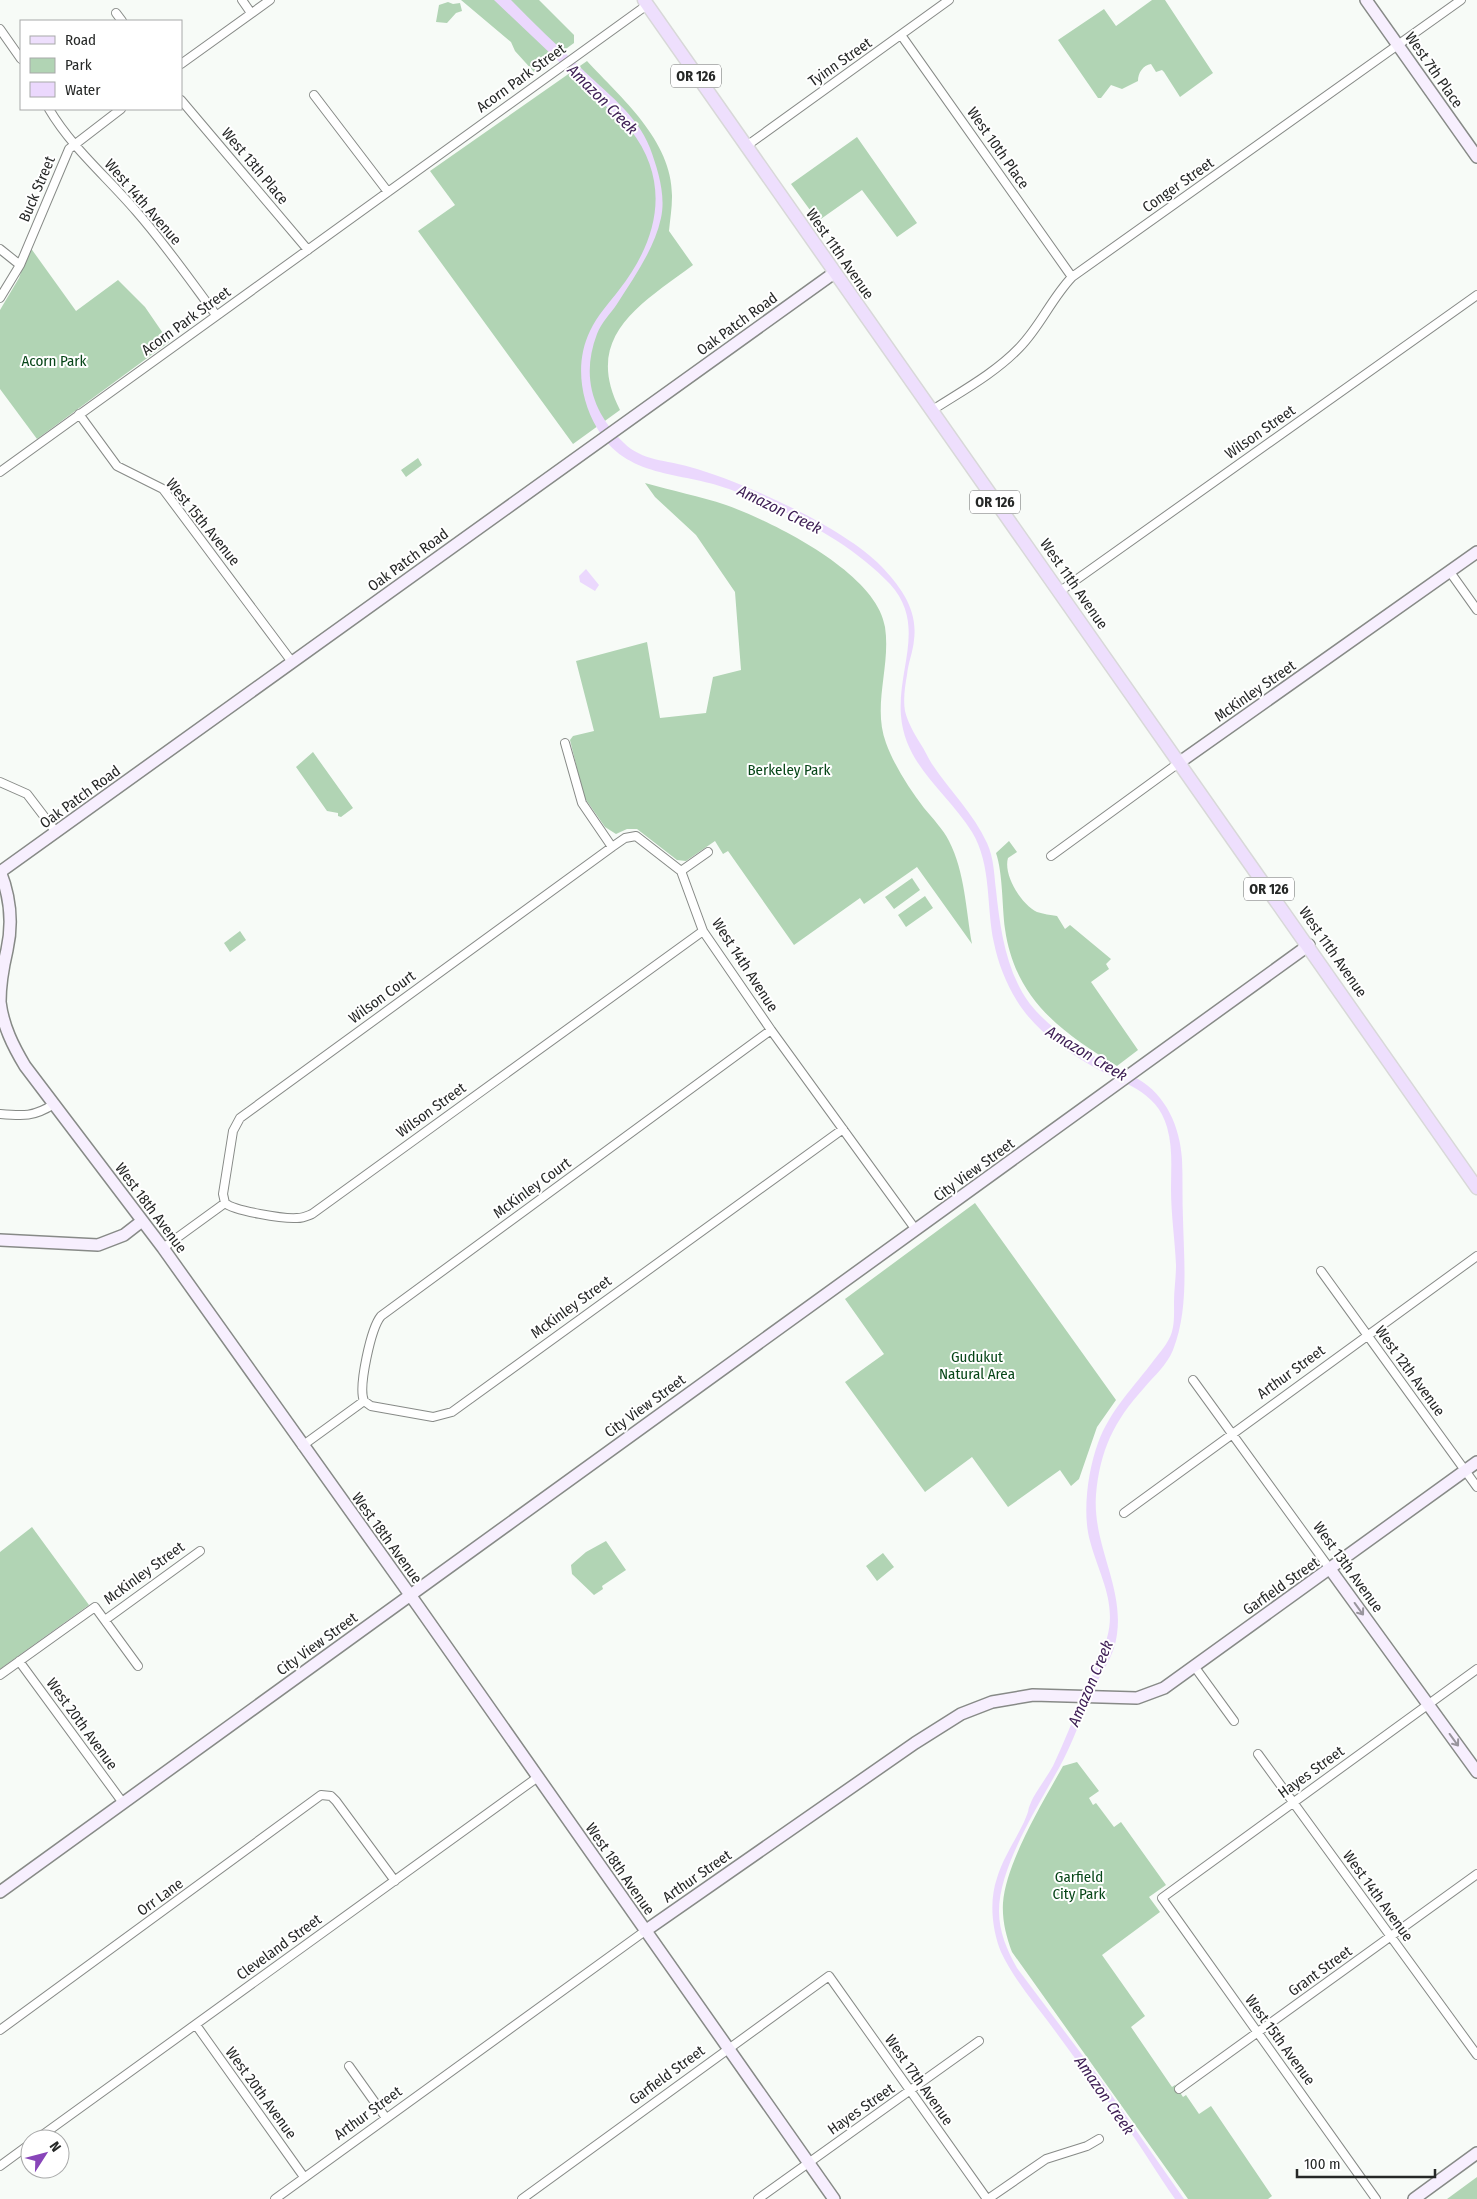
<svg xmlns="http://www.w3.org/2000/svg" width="1477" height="2199" viewBox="0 0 1477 2199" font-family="'Fira Sans Condensed',sans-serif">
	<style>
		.green { fill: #b1d4b4 }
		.water { fill: #ebd8fd }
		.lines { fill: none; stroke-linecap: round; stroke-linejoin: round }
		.street-casing { stroke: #878a87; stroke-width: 10 }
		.secondary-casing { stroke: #878a87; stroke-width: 14 }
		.primary-casing { stroke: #d8d8d8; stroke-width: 15 }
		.street { stroke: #fff; stroke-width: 8 }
		.secondary { stroke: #f7effe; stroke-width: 11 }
		.primary { stroke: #eedffd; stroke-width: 12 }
		.oneway { stroke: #99959d }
		.labels { text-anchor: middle; stroke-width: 4; stroke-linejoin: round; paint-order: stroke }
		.shield { fill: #fff; stroke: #676868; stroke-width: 1 }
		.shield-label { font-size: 14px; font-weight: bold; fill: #262827 }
		.street-label { font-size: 15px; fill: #262827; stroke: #fff }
		.park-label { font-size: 15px; fill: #074618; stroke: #fff }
		.water-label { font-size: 16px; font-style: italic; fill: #402157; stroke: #fff }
	</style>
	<rect width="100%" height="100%" fill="#f7fbf7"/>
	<path class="green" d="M 461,0 L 539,0 L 574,35 L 574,43 L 534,72 L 515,51 L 511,42 Z
		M 1152,0 L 1165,0 L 1213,73 L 1180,97 L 1164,72 L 1162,70 L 1156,72 L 1151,64 C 1143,65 1138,73 1138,81 L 1122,89 L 1111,85 L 1101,98 L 1098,98 L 1058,40 L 1104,9 L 1116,26 Z
		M 448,2 L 453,4 L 460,3 L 462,11 L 456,13 L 447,23 L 436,22 L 439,5 Z
		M 587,61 C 621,98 673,141 672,197 C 672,208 670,220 669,231 L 693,265 C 641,304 582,336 620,410 L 573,444 L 418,231 L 455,205 L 430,171 Z
		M 857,137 L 917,223 L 897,237 L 862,190 L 818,221 L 791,184 Z
		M 30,247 L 76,311 L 118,280 L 145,307 L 169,342 L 37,439 L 0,389 L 0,310 L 19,278 Z
		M 418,458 L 422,465 L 406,477 L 401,470 Z
		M 645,483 C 672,491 700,496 726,505 C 773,522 877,573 885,627 C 891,666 872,706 886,743 C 895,767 909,788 924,808 C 933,819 943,829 949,841 C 965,872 966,911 972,944 L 917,867 L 864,904 L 860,898 L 794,945 L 728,851 L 723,854 L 715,841 L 686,861 L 677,860 L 637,829 L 627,829 L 616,834 L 605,827 L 584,797 L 570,740 L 573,736 L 594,731 L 576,661 L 647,642 L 660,718 L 706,713 L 713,677 L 741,670 L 735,592 L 696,535 L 655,497 Z
		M 313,752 L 353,808 L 341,817 L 338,816 L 338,813 L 327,811 L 296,767 Z
		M 1009,841 L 1017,852 L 1008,858 C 1003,875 1021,904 1037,912 C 1043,914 1051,915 1057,916 L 1065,929 L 1070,925 L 1111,959 L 1106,964 L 1109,969 L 1091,982 L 1138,1050 L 1117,1066 C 1061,1032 1015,999 1005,929 C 1002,906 1003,874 996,853 Z
		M 912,878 L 920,890 L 894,909 L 885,897 Z
		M 925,896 L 933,908 L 906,927 L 898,915 Z
		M 240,931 L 246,940 L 230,952 L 224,943 Z
		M 975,1203 L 1116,1400 L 1097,1427 L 1079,1479 L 1071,1486 L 1060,1470 L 1008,1507 L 972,1457 L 925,1492 L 845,1382 L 884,1354 L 845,1299 Z
		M 32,1527 L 89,1605 L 0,1669 L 0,1552 Z
		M 606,1541 L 626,1570 L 602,1586 L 603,1589 L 594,1595 L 572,1574 L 571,1565 L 586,1552 Z
		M 883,1553 L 894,1567 L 877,1581 L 866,1566 Z
		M 1077,1762 L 1099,1791 L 1089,1798 L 1093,1805 L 1096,1803 L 1114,1827 L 1121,1822 L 1166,1885 L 1149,1897 L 1160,1912 L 1102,1955 L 1145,2016 L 1131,2027 L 1172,2087 L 1175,2085 L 1183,2097 L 1186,2095 L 1199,2114 L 1211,2106 L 1272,2196 L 1268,2199 L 1188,2199 L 1012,1952 C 1006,1936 1002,1920 1003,1903 C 1006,1862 1043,1802 1063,1766 Z
		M 1477,2177 L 1477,2199 L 1447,2199 Z"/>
	<path class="water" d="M 494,0 L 511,0 C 533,23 557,45 580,67 C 605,92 637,114 650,148 C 658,170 666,195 661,218 C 654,250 634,277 617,304 C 611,313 601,323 597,334 C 581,376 592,412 624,443 C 642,461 667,460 690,467 C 744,482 843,527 881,566 C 901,587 918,610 914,640 C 913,652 908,663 907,675 C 905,686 903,700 905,711 C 908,723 914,733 920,743 C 925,750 928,758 932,764 C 950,791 974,814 987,843 C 994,858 994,874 996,890 C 1000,928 1006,972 1030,1004 C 1050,1029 1078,1046 1105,1063 C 1116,1069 1127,1073 1138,1079 C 1166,1095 1180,1127 1182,1159 C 1183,1179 1182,1199 1183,1219 C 1184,1262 1189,1310 1173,1350 C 1167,1365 1154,1376 1144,1388 C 1114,1421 1100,1450 1096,1495 C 1092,1549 1130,1594 1114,1648 C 1109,1663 1099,1676 1093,1691 C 1081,1717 1073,1743 1059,1768 C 1038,1806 999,1867 999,1911 C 999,1932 1007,1950 1017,1968 L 1101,2080 L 1184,2199 L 1175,2199 C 1158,2175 1143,2149 1126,2126 C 1104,2095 1080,2066 1058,2035 C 1039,2008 1015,1982 1001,1952 C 992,1930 989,1901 997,1878 C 1003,1858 1015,1841 1024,1822 C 1032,1804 1025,1815 1033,1798 C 1039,1787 1047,1777 1053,1766 C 1064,1743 1073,1719 1083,1696 C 1091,1677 1101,1658 1107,1638 C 1117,1602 1099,1575 1090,1541 C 1082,1513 1088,1470 1098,1443 C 1110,1410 1134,1387 1154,1360 C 1159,1353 1165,1347 1169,1339 C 1175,1328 1174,1315 1174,1302 C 1174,1290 1176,1278 1176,1265 C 1175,1240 1171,1215 1171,1189 C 1171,1168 1173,1148 1167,1127 C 1157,1090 1121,1083 1092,1066 C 1063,1049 1035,1030 1017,1001 C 1006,983 998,963 994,943 C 986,907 992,865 972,832 C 948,793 905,766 901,716 C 897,668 927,625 890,584 C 847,539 786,510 729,489 C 680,471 626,479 597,428 C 580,399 575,362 590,331 C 597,316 609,303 619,290 C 658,240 672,183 630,129 Z
		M 586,569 L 599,585 L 595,591 L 580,582 L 579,576 Z"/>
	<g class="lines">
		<defs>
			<path id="street" d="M 242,0 L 251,13
				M 116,13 L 122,21
				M 0,29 L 21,59
				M 901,35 L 1072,277
				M 181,64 L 270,0
				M 314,95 L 388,192
				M 181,100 L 308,250
				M 49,109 C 72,148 107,177 136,211 C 165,244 190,280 216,315
				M 745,147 L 949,0
				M 0,249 L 20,265
				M 0,298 L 20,265 L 69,149 L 121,109
				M 931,411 C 960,392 994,374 1019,348 C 1040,327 1051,299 1072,277 L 1461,0
				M 79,414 L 117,466 L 163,489 L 292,662
				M 0,472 L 647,5
				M 1450,572 L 1477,610
				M 1059,592 L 1477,295
				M 565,743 L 582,803 L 612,847 L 625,838 L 636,836 L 681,871 L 703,931 L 771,1030 L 916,1230
				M 0,782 L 27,794 L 56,832
				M 1051,856 L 1180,762
				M 681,871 L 708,852
				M 0,1114 C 23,1116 34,1117 54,1104
				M 225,1203 L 223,1194 L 233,1131 L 240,1118 L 612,847
				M 163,1248 L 225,1203 C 234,1211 284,1219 297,1218 C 303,1218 307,1216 312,1214 L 703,931
				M 1321,1271 L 1477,1487
				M 1193,1380 L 1330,1569
				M 364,1401 C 358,1387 371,1328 381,1316 L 771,1030
				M 302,1446 L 364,1401 L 371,1406 L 433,1417 L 452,1412 L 843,1129
				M 1124,1513 L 1477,1256
				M 105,1620 L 200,1551
				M 19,1661 L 123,1803
				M 1194,1666 L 1234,1721
				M 0,1675 L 95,1607 L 138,1666
				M 1258,1754 L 1477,2055
				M 196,2025 L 304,2177
				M 0,2030 L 321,1795 L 331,1796 L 336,1801 L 395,1881
				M 349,2066 L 386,2118
				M 1179,2089 L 1477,1874
				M 37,2139 L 538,1777
				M 0,2166 L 30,2144
				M 275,2199 L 645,1931
				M 522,2199 L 829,1976 L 987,2199
				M 758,2199 L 979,2041
				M 988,2199 L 1046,2159 L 1087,2146 L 1099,2139
				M 1376,2199 L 1162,1898 L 1477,1669"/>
			<path id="secondary" d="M 1366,0 L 1477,157
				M 1180,762 L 1477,552
				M 0,871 C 10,896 13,923 7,950 C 3,967 0,984 0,1002 C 3,1026 13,1046 25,1066 L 163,1248 L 418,1606 L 834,2199
				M 0,872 L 834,273
				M 0,1240 L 98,1245 L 124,1235 L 142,1221
				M 1330,1569 L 1477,1772
				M 0,1892 L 1309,945
				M 645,1931 L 915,1743 L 961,1714 L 992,1702 L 1033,1695 L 1137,1698 L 1164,1688 L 1477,1462
				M 1414,2199 L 1477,2153"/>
			<path id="primary" d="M 644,0 L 1477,1188"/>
		</defs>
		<use href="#street" class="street-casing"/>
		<use href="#secondary" class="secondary-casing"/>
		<use href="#primary" class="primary-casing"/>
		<use href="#street" class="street"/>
		<use href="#secondary" class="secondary"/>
		<use href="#primary" class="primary"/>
	</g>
	<defs><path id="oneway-shaft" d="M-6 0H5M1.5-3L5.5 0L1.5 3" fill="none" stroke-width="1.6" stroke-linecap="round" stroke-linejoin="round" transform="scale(1.25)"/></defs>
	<g class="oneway">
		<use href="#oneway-shaft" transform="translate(1359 1609) rotate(54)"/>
		<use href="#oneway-shaft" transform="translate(1454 1740) rotate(54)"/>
	</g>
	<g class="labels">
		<g class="shield">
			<rect x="671" y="64.5" width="50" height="23" rx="4"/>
			<rect x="970" y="490.5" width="50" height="23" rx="4"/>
			<rect x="1244" y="877.5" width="50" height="23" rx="4"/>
		</g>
		<g class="shield-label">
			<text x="696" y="81">OR 126</text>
			<text x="995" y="507">OR 126</text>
			<text x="1269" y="894">OR 126</text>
		</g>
		<g class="street-label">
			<text transform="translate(840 62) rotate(-35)" y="5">Tyinn Street</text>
			<text transform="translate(1434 70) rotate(55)" y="5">West 7th Place</text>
			<text transform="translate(521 78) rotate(-36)" y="5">Acorn Park Street</text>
			<text transform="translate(998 148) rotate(55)" y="5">West 10th Place</text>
			<text transform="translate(255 166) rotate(50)" y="5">West 13th Place</text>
			<text transform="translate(1178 185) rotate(-35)" y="5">Conger Street</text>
			<text transform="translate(37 189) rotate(-67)" y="5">Buck Street</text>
			<text transform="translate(143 202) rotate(49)" y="5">West 14th Avenue</text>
			<text transform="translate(840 254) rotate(55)" y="5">West 11th Avenue</text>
			<text transform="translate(186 321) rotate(-36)" y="5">Acorn Park Street</text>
			<text transform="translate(737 324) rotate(-36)" y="5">Oak Patch Road</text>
			<text transform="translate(1260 432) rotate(-35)" y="5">Wilson Street</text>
			<text transform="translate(203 522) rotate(51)" y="5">West 15th Avenue</text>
			<text transform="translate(408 560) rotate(-36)" y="5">Oak Patch Road</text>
			<text transform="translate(1074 584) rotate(55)" y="5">West 11th Avenue</text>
			<text transform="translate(1255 691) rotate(-35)" y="5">McKinley Street</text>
			<text transform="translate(80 797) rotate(-36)" y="5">Oak Patch Road</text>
			<text transform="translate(1333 952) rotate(55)" y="5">West 11th Avenue</text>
			<text transform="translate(745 965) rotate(57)" y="5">West 14th Avenue</text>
			<text transform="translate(382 997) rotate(-36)" y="5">Wilson Court</text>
			<text transform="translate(431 1110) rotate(-36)" y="5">Wilson Street</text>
			<text transform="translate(974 1170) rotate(-36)" y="5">City View Street</text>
			<text transform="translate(532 1188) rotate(-36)" y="5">McKinley Court</text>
			<text transform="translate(151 1208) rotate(53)" y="5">West 18th Avenue</text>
			<text transform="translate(571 1307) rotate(-36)" y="5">McKinley Street</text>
			<text transform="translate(1410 1371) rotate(54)" y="5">West 12th Avenue</text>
			<text transform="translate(1291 1372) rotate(-36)" y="5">Arthur Street</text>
			<text transform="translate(645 1406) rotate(-36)" y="5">City View Street</text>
			<text transform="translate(387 1538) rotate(54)" y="5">West 18th Avenue</text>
			<text transform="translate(1348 1567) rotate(54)" y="5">West 13th Avenue</text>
			<text transform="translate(144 1573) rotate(-36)" y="5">McKinley Street</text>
			<text transform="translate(1281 1586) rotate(-35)" y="5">Garfield Street</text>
			<text transform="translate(317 1644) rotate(-36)" y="5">City View Street</text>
			<text transform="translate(82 1724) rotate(54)" y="5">West 20th Avenue</text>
			<text transform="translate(1311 1772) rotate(-36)" y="5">Hayes Street</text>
			<text transform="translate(620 1869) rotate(55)" y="5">West 18th Avenue</text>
			<text transform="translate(697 1876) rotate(-35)" y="5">Arthur Street</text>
			<text transform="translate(1378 1896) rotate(54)" y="5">West 14th Avenue</text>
			<text transform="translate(160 1897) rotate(-36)" y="5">Orr Lane</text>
			<text transform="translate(279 1947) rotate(-36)" y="5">Cleveland Street</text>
			<text transform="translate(1320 1971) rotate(-36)" y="5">Grant Street</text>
			<text transform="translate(1280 2040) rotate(54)" y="5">West 15th Avenue</text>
			<text transform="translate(667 2075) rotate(-36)" y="5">Garfield Street</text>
			<text transform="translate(919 2080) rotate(55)" y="5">West 17th Avenue</text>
			<text transform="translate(261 2093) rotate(54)" y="5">West 20th Avenue</text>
			<text transform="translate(861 2109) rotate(-35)" y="5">Hayes Street</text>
			<text transform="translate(368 2113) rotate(-36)" y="5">Arthur Street</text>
		</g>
		<g class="park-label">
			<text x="54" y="366">Acorn Park</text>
			<text x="789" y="775">Berkeley Park</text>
			<text x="977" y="1362">Gudukut<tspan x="977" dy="17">Natural Area</tspan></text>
			<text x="1079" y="1882">Garfield<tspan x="1079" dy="17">City Park</tspan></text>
		</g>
		<g class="water-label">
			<text transform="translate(603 99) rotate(45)" y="6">Amazon Creek</text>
			<text transform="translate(780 509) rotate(26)" y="6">Amazon Creek</text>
			<text transform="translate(1087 1053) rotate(31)" y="6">Amazon Creek</text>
			<text transform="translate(1090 1683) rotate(-67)" y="6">Amazon Creek</text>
			<text transform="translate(1105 2095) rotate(55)" y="6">Amazon Creek</text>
		</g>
	</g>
	<rect x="20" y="20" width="162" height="90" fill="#ffffff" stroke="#a8a9a9"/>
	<rect x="30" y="36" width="25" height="8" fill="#eedffd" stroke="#a8a9a9"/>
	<text x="65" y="45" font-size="15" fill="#262827">Road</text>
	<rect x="30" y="58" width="25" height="15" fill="#b1d4b4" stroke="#a8a9a9"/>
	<text x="65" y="70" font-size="15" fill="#262827">Park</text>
	<rect x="30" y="82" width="25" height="15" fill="#ebd8fd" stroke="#a8a9a9"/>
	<text x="65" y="95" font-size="15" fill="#262827">Water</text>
	<g transform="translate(45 2154) rotate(54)"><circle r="24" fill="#ffffff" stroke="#a8a9a9"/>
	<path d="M0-4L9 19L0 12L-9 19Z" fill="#8845b9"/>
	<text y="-8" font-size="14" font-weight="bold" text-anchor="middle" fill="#262827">N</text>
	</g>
	<path d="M1297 2169v8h138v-8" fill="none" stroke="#262827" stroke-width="2.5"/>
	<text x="1304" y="2169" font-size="15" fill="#262827" stroke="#ffffff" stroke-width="4" paint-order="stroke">100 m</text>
</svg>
